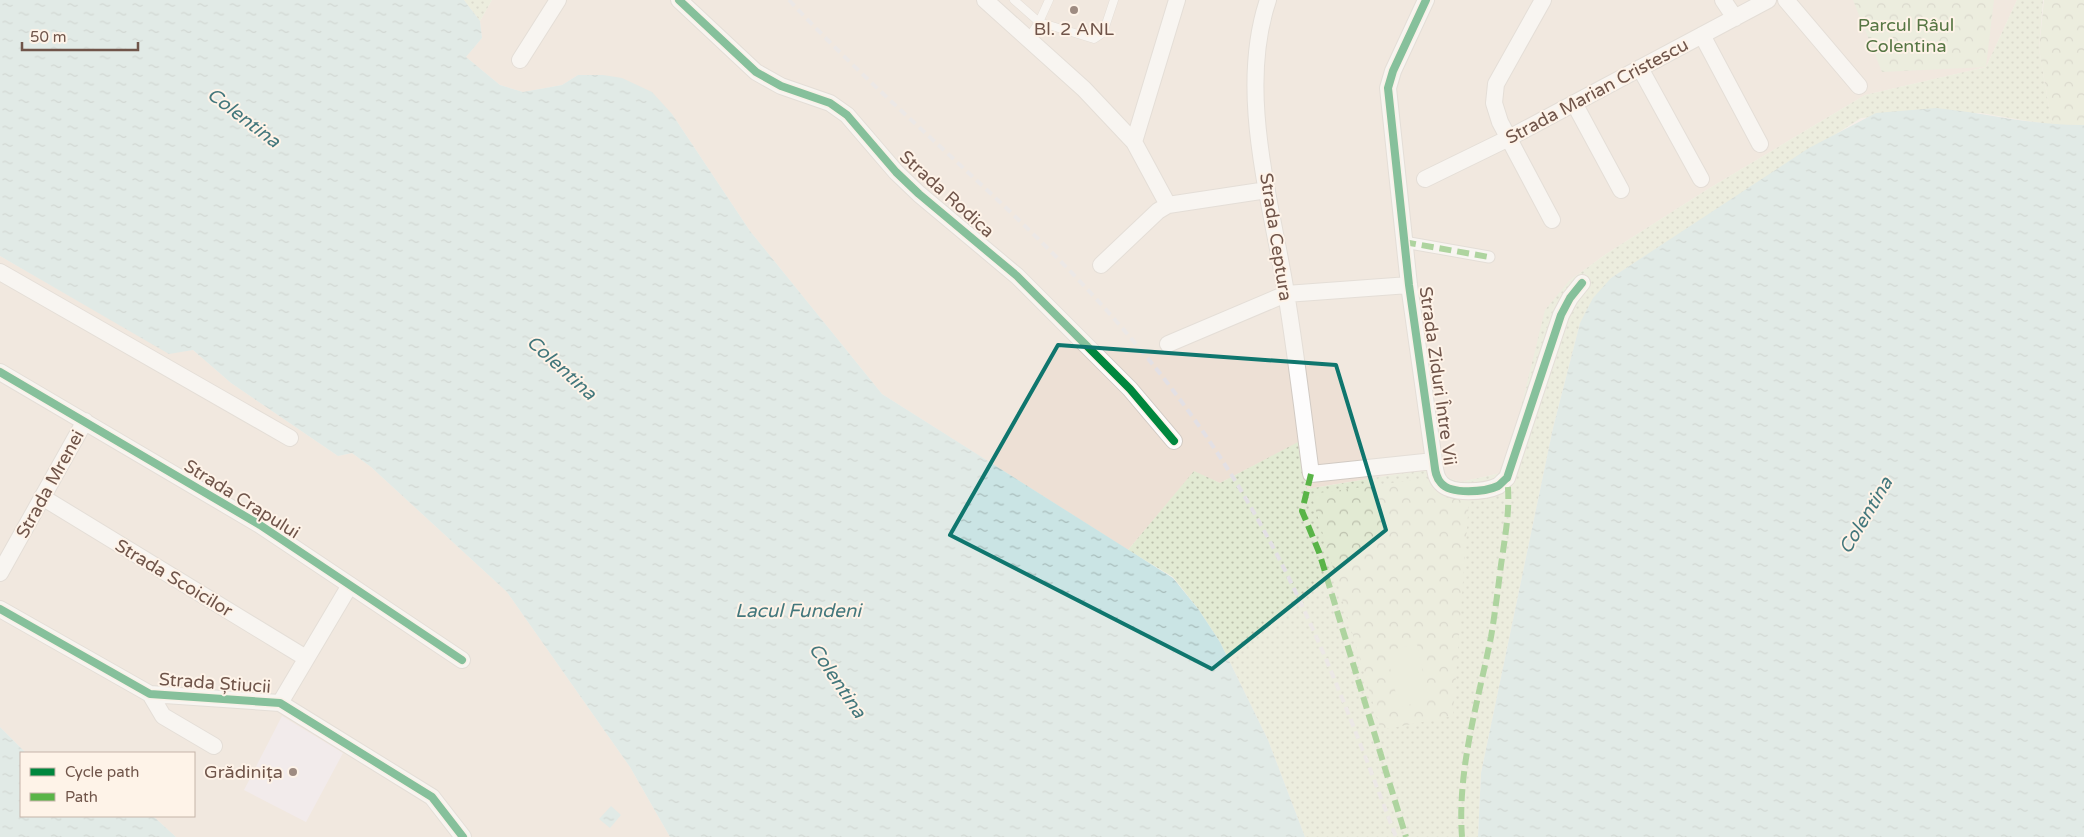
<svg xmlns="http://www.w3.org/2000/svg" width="2084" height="837" viewBox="0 0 2084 837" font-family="'Varela Round',sans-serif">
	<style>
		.residential { fill: #ede0d5 }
		.education { fill: #f0e6f0 }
		.grass { fill: url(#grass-dots) }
		.forest { fill: url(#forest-crowns) }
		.garden { fill: #e2ead3 }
		.water { fill: url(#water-ripples) }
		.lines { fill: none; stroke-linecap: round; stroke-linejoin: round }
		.service-casing { stroke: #d1cac3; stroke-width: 9 }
		.pedestrian-casing { stroke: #d1cac3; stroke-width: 13 }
		.minor-casing { stroke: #d1cac3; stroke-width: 18 }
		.service { stroke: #fdfcfc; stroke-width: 8 }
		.pedestrian { stroke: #fdfcfc; stroke-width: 11 }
		.minor { stroke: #fdfcfc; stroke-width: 16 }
		.rail { stroke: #e3e0e4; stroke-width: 4; stroke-dasharray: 8 5; stroke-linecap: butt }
		.quiet { stroke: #59b447; stroke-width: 6; stroke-dasharray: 12 6; stroke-linecap: butt }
		.cycleway-casing { stroke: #fef3e8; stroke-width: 11 }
		.cycleway { stroke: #00873e; stroke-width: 8 }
		.marked { fill: none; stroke: #0f766e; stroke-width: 4; stroke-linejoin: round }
		.poi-dot { fill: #9e8b81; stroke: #fef3e8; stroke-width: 2 }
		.labels { text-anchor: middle; stroke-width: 4; stroke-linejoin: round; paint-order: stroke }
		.park-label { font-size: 18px; fill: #567643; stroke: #fef3e8 }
		.poi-label { font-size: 18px; fill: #70554a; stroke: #fef3e8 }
		.street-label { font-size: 18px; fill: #70554a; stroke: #fef3e8 }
		.water-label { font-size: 19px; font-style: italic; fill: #43777c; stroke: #fef3e8 }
	</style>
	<defs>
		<pattern id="grass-dots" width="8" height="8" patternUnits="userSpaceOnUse" patternTransform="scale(1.25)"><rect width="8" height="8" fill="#e2ead3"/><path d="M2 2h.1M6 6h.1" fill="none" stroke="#bcc0ad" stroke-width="1.8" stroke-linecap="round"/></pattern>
		<pattern id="forest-crowns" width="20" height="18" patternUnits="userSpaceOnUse" patternTransform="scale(1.25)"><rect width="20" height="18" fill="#e2ead3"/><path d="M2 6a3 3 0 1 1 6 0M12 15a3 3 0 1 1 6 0" fill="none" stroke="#bcc0ad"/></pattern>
		<pattern id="water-ripples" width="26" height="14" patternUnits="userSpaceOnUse" patternTransform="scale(1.25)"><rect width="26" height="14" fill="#cae4e4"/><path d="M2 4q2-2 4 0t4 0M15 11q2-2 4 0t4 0" fill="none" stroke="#a8bcbb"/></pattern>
	</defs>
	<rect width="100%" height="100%" fill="#f4eee8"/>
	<path class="residential" d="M 492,0 L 2017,0 L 1986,67 L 1865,95 L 1708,189 L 1606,254 L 1569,281 L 1505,472 L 1461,482 L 1422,470 L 1307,489 L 1300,442 L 1220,483 L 1194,472 L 1128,550 L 882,394 L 750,231 L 672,114 L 578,75 L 562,85 L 523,92 L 500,85 L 466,57 L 482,38 L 480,21 Z
		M 0,256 L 169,353 L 193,350 L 231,383 L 338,456 L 352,453 L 371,467 L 507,592 L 630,767 L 670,837 L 176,837 L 153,816 L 194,816 L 194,753 L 26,753 L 0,727 Z"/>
	<path class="education" d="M 282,716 L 343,753 L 306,822 L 244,790 Z"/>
	<path class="grass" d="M 464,0 L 492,0 L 480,21 Z
		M 2017,0 L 2043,0 L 2039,49 L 2052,125 L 1981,113 L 1911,113 L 1861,118 L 1611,278 L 1580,323 L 1553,428 L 1481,773 L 1478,837 L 1305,837 L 1268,740 L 1220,642 L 1199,610 L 1173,577 L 1128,550 L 1194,471 L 1220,483 L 1300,441 L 1307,489 L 1422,470 L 1461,482 L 1505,472 L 1545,310 L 1569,281 L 1606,254 L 1708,189 L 1865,95 L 1986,67 Z"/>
	<path class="forest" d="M 1853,0 L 1994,0 L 1986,67 L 1882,72 Z
		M 2044,0 L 2084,0 L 2084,125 L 2052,125 L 2039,49 Z
		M 1421,479 L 1444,497 L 1469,501 L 1453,716 L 1381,730 L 1311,494 Z"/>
	<path class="garden" d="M 1417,644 L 1429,700 L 1399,707 L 1386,651 Z"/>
	<path class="water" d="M 0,0 L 464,0 L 480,21 L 482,38 L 466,57 L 500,85 L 523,92 L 562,85 L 578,75 L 603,75 L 622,78 L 652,92 L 672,114 L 750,231 L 882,394 L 1173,578 L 1199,610 L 1220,642 L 1268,740 L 1305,837 L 670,837 L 630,767 L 507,592 L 371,467 L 352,453 L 338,456 L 231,383 L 193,350 L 169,354 L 0,256 Z
		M 1936,108 C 1986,113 2034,126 2084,125 L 2084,837 L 1478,837 L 1481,773 L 1553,428 L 1580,323 L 1593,298 L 1611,278 L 1809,148 L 1876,113 Z
		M 0,727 L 26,753 L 21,753 L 21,816 L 153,816 L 176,837 L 0,837 Z
		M 611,806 L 621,815 L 610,828 L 599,819 Z"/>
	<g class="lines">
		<defs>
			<path id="service" d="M 1014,0 L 1039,22 L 1094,39 L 1103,33 L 1114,0
				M 1028,39 L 1039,22 L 1049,0"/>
			<path id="pedestrian" d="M 1404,242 L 1489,257"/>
			<path id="minor" d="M 679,0 L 756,72 L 781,86 L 830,103 L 847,115 L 896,172 L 919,194 L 1017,276 L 1130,389 L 1174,441
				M 985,0 L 1084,89 L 1134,142 L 1168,205
				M 1268,0 C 1237,92 1271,200 1286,293 C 1296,353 1303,414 1311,474 L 1434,461
				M 1426,0 L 1393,71 L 1388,88 L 1409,285 L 1434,461 C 1435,468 1435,477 1441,483 C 1451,495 1485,492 1498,486 C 1501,484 1504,480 1507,478 L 1561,315 L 1570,298 L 1582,283
				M 1543,0 L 1496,84 L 1494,103 L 1500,122 L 1552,220
				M 1723,0 L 1735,18
				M 1786,0 L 1859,86
				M 1702,35 L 1760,144
				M 520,60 L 558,0
				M 1640,68 L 1701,179
				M 1574,103 L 1621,190
				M 1134,142 L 1177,0
				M 1425,179 L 1507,139 L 1768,0
				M 1101,265 L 1158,211 L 1168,205 L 1267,190
				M 0,272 L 290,438
				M 1168,344 L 1286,294 L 1409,285
				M 0,372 L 260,525 L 462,660
				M 42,497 L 306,658
				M 0,573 L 85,421
				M 0,609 L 150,694 L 280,703 L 432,797 L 463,837
				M 150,694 L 163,716 L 214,746
				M 280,703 L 350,585"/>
		</defs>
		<use href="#service" class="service-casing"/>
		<use href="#pedestrian" class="pedestrian-casing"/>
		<use href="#minor" class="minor-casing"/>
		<use href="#service" class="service"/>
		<use href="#pedestrian" class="pedestrian"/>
		<use href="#minor" class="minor"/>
		<path class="rail" d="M 789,0 C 893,112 1016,206 1116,321 C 1172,384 1222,454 1262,527 C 1317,625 1356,733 1396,837"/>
		<path class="quiet" d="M 1404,242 L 1489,257
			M 1311,474 L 1302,511 L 1319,552 L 1406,837
			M 1462,837 C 1457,770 1478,702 1491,637 C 1495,613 1498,589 1501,565 C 1505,536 1511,507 1507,478"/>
		<defs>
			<path id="cycleway" d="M 679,0 L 756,72 L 781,86 L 830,103 L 847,115 L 896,172 L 919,194 L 1017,276 L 1130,389 L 1174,441
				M 1426,0 L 1393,71 L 1388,88 L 1409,285 L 1434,461 C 1435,468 1435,477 1441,483 C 1451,495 1485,492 1498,486 C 1501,484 1504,480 1507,478 L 1561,315 L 1570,298 L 1582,283
				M 0,372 L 260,525 L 462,660
				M 0,609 L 150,694 L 280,703 L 432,797 L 463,837"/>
		</defs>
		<use href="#cycleway" class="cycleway-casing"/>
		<use href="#cycleway" class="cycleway"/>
	</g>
	<path d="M0 0H2084V837H0ZM 1058,345 L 1336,365 L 1386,530 L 1212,669 L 950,535 Z" fill="#f4eee8" fill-opacity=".55" fill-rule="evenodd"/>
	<path class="marked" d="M 1058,345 L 1336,365 L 1386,530 L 1212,669 L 950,535 Z"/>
	<g class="poi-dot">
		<circle cx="1074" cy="10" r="5"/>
		<circle cx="293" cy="772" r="5"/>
	</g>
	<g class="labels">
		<g class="park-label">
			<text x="1906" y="31">Parcul Râul<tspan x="1906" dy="21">Colentina</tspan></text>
		</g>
		<g class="poi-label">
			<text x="1074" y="35">Bl. 2 ANL</text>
			<text x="283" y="778" text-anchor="end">Grădinița</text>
		</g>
		<g class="street-label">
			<text transform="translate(1597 91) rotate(-28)" y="6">Strada Marian Cristescu</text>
			<text transform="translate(947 194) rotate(42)" y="6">Strada Rodica</text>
			<text transform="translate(1276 237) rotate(81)" y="6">Strada Ceptura</text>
			<text transform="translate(1438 376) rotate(82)" y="6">Strada Ziduri Între Vii</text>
			<text transform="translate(50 484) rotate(-61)" y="6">Strada Mrenei</text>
			<text transform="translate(242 499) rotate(32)" y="6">Strada Crapului</text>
			<text transform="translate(174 578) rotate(31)" y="6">Strada Scoicilor</text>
			<text transform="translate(215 683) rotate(4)" y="6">Strada Știucii</text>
		</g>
		<g class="water-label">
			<text transform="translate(244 117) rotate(37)" y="7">Colentina</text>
			<text transform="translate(562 367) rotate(42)" y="7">Colentina</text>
			<text transform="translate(1865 515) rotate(-59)" y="7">Colentina</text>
			<text x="798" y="617">Lacul Fundeni</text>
			<text transform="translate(838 680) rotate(56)" y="7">Colentina</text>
		</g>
	</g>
	<rect x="20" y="752" width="175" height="65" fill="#fef3e8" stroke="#c5b4a9"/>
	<rect x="30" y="768" width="25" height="8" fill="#00873e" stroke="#c5b4a9"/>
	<text x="65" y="777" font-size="15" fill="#70554a">Cycle path</text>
	<rect x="30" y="793" width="25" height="8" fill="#59b447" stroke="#c5b4a9"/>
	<text x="65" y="802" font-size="15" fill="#70554a">Path</text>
	<path d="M22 42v8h116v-8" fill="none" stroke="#70554a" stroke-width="2.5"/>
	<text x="30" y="42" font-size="15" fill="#70554a" stroke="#fef3e8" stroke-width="4" paint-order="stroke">50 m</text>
</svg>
